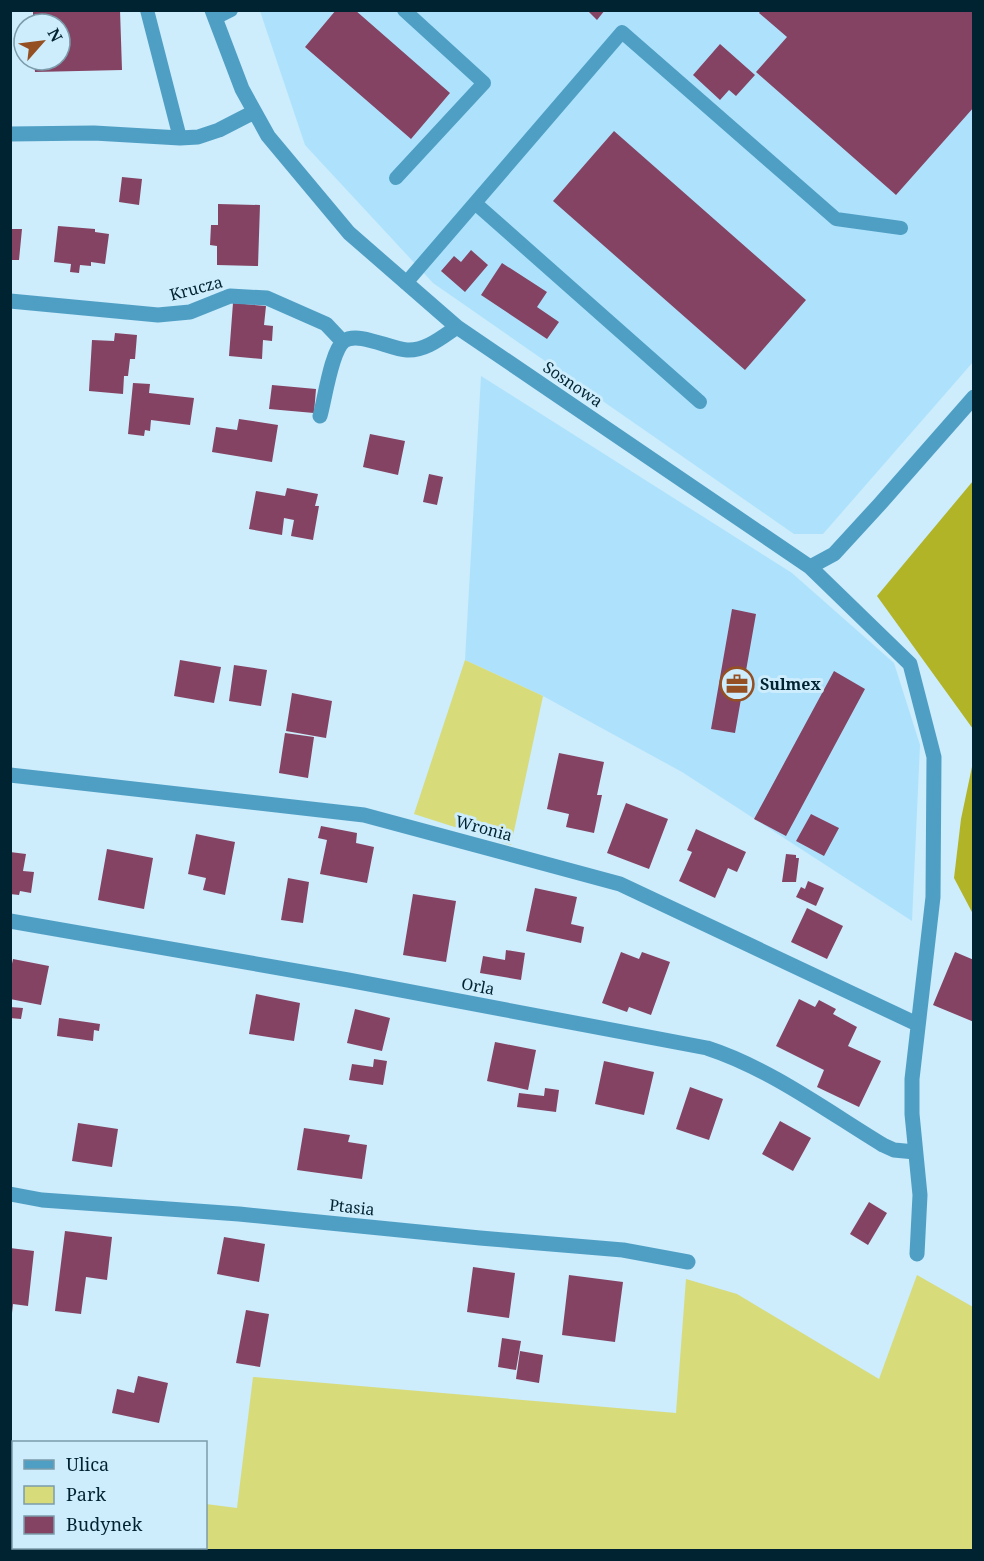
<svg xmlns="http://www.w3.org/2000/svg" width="984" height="1561" viewBox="0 0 984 1561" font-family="'Noto Serif',serif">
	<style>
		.built { fill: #aee2fc }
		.green { fill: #d7db7a }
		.forest { fill: #b2b427 }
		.building { fill: #844363 }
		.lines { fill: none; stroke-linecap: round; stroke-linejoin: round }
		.lane { stroke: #4f9fc5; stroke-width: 14 }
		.street { stroke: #4f9fc5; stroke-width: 15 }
		.labels { text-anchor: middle; stroke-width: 6; stroke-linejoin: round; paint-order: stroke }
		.street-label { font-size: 16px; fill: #002332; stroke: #cdecfc }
		.poi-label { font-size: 16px; font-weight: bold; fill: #002332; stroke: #cdecfc; text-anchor: start }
	</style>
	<rect width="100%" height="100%" fill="#cdecfc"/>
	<path class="built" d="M 260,11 L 973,11 L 973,362 L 823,534 L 794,534 L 433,283 L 305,145 Z
		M 481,376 L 792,573 L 894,663 L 920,745 L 912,921 L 682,772 L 543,696 L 465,660 Z"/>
	<path class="green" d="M 465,660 L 543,696 L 511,845 L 414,814 Z
		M 917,1275 L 973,1307 L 973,1550 L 150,1550 L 150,1548 L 206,1548 L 206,1504 L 237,1508 L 253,1377 L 676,1413 L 686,1279 L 737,1294 L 879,1379 Z"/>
	<path class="forest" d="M 973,481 L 973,729 L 877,596 Z
		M 973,762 L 974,914 L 973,914 L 954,878 L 961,819 Z"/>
	<path class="building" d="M 33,10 L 120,10 L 122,70 L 35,72 L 34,60 L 60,60 L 60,24 L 33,24 Z
		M 336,10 L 355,10 L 450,93 L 411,139 L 305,47 Z
		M 587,10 L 605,10 L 597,20 Z
		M 761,10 L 974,10 L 974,107 L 896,195 L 756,72 L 787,37 L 759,13 Z
		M 720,44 L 755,75 L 736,96 L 729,90 L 720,100 L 693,75 Z
		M 614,131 L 806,300 L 745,370 L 553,201 Z
		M 122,177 L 142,179 L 139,205 L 119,202 Z
		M 218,204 L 260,205 L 258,266 L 217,265 L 217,246 L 210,245 L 211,225 L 218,225 Z
		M 58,226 L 95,229 L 95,232 L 109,234 L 105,264 L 91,262 L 91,266 L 80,265 L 79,273 L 70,272 L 71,264 L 54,262 Z
		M 10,229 L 22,229 L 19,260 L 10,260 Z
		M 471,250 L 488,265 L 465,292 L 441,271 L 454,256 L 461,262 Z
		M 502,263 L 547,292 L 537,307 L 559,322 L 547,339 L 481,295 Z
		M 233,303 L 266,306 L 264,325 L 273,326 L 272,341 L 263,340 L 262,359 L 229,356 Z
		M 115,333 L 137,335 L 135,359 L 130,359 L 128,376 L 124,376 L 123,394 L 89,391 L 92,340 L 114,341 Z
		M 133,383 L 150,384 L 149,393 L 194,398 L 190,425 L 151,420 L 150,431 L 145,430 L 144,436 L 128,434 Z
		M 272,385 L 316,389 L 314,413 L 269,409 Z
		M 239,419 L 278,425 L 272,462 L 212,452 L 216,427 L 237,430 Z
		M 370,434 L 405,441 L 398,475 L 363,467 Z
		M 429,474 L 443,477 L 437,505 L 423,502 Z
		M 287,488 L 318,494 L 315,506 L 319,506 L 313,540 L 291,536 L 294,520 L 284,518 L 282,535 L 249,529 L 256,491 L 285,496 Z
		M 732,609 L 756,614 L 735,733 L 711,729 Z
		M 180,660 L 221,667 L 214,703 L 174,696 Z
		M 234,665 L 267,670 L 261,706 L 229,701 Z
		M 834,671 L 865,689 L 786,836 L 754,819 Z
		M 292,693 L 332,701 L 326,738 L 286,731 Z
		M 285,733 L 314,737 L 308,778 L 279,773 Z
		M 559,753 L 604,762 L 597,795 L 602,795 L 594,833 L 566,827 L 569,814 L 547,809 Z
		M 626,803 L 668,819 L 649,869 L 607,853 Z
		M 811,814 L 839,828 L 824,856 L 796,841 Z
		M 321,826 L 357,833 L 356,843 L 374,847 L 367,883 L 320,874 L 327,840 L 318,838 Z
		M 696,829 L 746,852 L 737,872 L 728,868 L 715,898 L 679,881 L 692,852 L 687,850 Z
		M 196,834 L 235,842 L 225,895 L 203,890 L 206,878 L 188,874 Z
		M 107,849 L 153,858 L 144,909 L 98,900 Z
		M 10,852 L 26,854 L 23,871 L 34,872 L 31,893 L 20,891 L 19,895 L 10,894 Z
		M 786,854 L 796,855 L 796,858 L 799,858 L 796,882 L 782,882 Z
		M 288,878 L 309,882 L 303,923 L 281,920 Z
		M 808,881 L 824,888 L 816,906 L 796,897 L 801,887 L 805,889 Z
		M 535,888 L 577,897 L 571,924 L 584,927 L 581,943 L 526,931 Z
		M 413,894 L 456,901 L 446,962 L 403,955 Z
		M 807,908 L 843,926 L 827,959 L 791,942 Z
		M 506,950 L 525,953 L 521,980 L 480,973 L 483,956 L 505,960 Z
		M 621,952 L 639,959 L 642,952 L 670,962 L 651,1015 L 629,1007 L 627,1012 L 602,1003 Z
		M 955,952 L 974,960 L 974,1022 L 933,1005 Z
		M 13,959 L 49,966 L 41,1005 L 10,999 L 10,973 Z
		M 256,994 L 300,1003 L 294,1041 L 249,1034 Z
		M 799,999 L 815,1007 L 819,1000 L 836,1009 L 833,1014 L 857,1027 L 848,1046 L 881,1061 L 859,1107 L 817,1087 L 824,1070 L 776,1046 Z
		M 10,1007 L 23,1008 L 21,1019 L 10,1018 Z
		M 355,1009 L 390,1018 L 382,1051 L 347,1043 Z
		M 59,1018 L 100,1024 L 99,1031 L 94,1030 L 93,1041 L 57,1036 Z
		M 495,1042 L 536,1050 L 528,1090 L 487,1081 Z
		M 374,1059 L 387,1061 L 383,1085 L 349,1080 L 352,1064 L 373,1067 Z
		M 604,1061 L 654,1072 L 644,1115 L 595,1104 Z
		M 690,1087 L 723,1099 L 709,1140 L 676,1129 Z
		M 545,1088 L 559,1090 L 556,1112 L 517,1107 L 519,1093 L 544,1096 Z
		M 780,1121 L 811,1138 L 793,1171 L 762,1154 Z
		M 78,1123 L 118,1129 L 112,1167 L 72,1161 Z
		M 304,1128 L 350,1135 L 348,1142 L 367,1145 L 362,1179 L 297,1170 Z
		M 869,1202 L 887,1213 L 868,1245 L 850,1234 Z
		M 65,1231 L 112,1237 L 107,1280 L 86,1277 L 81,1314 L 55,1311 Z
		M 224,1237 L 265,1244 L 259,1282 L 217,1274 Z
		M 10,1248 L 34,1251 L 28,1306 L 13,1304 L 12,1313 L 10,1313 Z
		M 473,1267 L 515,1273 L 509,1318 L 467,1312 Z
		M 569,1275 L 623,1282 L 615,1342 L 562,1335 Z
		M 246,1310 L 269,1314 L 260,1367 L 236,1363 Z
		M 502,1338 L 521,1341 L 516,1370 L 498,1367 Z
		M 520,1351 L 543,1355 L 539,1383 L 516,1379 Z
		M 138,1376 L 168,1383 L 159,1423 L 112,1413 L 117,1389 L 134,1393 Z"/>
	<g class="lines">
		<path class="lane" d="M 147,10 L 180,138
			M 215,18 L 231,10
			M 396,178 L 484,83 L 404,10
			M 475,203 L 700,402
			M 406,283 L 622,32 L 836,219 L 901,228"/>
		<path class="street" d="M 212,10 L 242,89 L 268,136 L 349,233 L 457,327 L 810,567 L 834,554 L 879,505 L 974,397
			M 10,134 L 94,133 L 180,138 L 198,137 L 219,130 L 254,112
			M 10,301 L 158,315 L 190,312 L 230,296 L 267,298 L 326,324 L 343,342
			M 320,416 C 325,399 331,351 344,341 C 358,331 390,349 407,350 C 426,351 442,337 457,327
			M 810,567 L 910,664 L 934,757 L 933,897 L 912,1079 L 912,1114 L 920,1195 L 917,1254
			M 10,775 L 364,815 L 620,884 L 917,1024
			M 10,921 L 348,980 L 707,1048 C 769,1068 827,1111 883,1145 L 894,1150 L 915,1152
			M 10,1194 L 42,1200 L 239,1214 L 480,1238 L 623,1250 L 688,1262"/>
	</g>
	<defs>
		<symbol id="office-ring" viewBox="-11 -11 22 22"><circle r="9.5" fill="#cdecfc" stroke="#944f23" stroke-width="1.5"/><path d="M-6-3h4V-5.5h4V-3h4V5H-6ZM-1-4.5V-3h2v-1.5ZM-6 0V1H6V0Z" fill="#944f23"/></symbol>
	</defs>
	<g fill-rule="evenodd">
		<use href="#office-ring" x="718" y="665" width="38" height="38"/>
	</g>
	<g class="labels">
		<g class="street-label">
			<text transform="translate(196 288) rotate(-15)" y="6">Krucza</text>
			<text transform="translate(573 384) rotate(34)" y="6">Sosnowa</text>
			<text transform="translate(484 828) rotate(15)" y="6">Wronia</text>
			<text transform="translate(478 986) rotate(11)" y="6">Orla</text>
			<text transform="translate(352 1207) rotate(6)" y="6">Ptasia</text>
		</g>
		<g class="poi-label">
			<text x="760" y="690">Sulmex</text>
		</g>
	</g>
	<rect width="984" height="1561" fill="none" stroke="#002332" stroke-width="24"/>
	<rect x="12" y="1441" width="195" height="108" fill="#cdecfc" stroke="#7b9cab" stroke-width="1.5"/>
	<rect x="24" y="1460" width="30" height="9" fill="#4f9fc5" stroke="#7b9cab" stroke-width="1.5"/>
	<text x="66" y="1471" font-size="18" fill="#002332">Ulica</text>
	<rect x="24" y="1486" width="30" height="18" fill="#d7db7a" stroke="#7b9cab" stroke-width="1.5"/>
	<text x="66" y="1501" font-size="18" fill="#002332">Park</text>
	<rect x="24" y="1516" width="30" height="18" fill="#844363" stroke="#7b9cab" stroke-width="1.5"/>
	<text x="66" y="1531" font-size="18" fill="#002332">Budynek</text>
	<g transform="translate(42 42) rotate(62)"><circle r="28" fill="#cdecfc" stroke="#7b9cab" stroke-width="1.5"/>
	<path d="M0-4.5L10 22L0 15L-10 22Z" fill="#944f23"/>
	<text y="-9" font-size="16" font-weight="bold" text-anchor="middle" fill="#002332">N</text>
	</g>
</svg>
